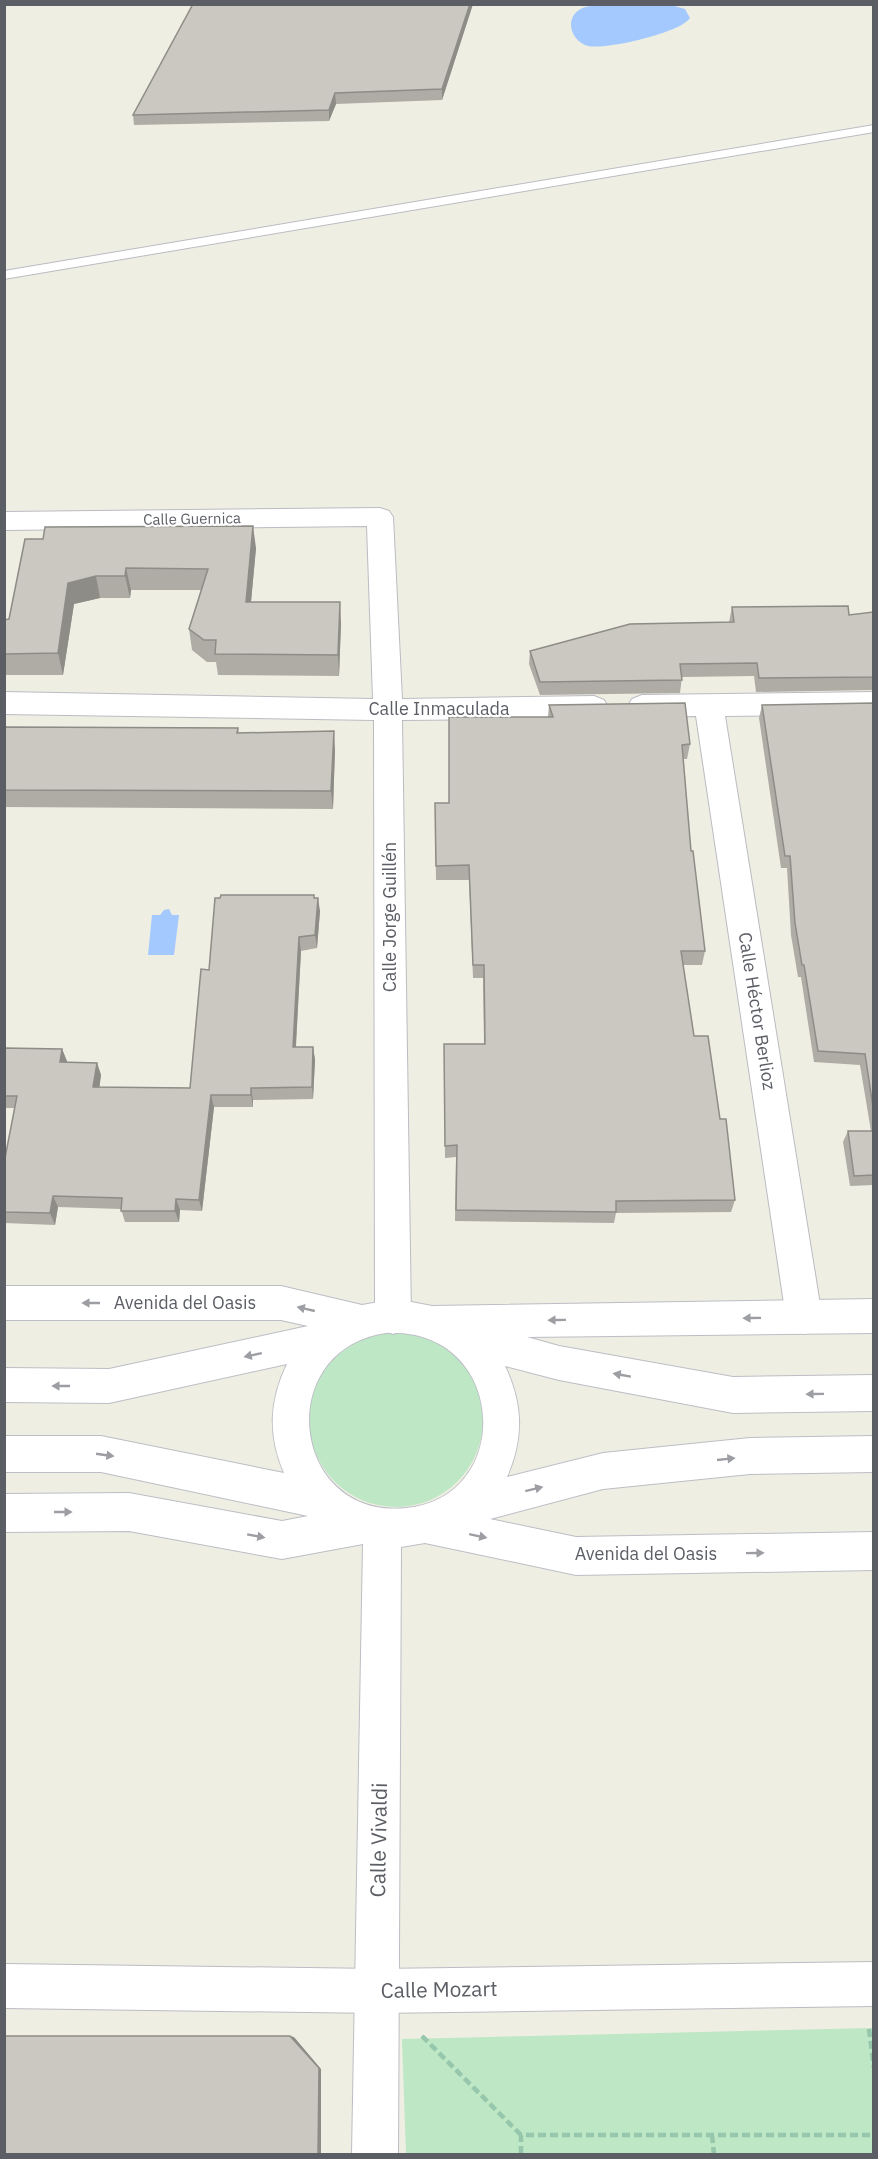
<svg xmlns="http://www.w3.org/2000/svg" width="878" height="2159" viewBox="0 0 878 2159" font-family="'IBM Plex Sans',sans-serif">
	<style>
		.green { fill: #bee7c5 }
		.water { fill: #a3c9ff }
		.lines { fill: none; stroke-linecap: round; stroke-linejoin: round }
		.lane-casing { stroke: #bbbcc3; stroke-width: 2 }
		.street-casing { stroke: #bbbcc3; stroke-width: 2 }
		.secondary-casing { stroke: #bcbec5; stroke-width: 2 }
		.path { stroke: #96c6ab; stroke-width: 4.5; stroke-dasharray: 8 4; stroke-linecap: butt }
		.lane { fill: #fff; fill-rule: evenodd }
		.street { fill: #fff; fill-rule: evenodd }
		.secondary { fill: #fff; fill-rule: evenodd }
		.wall { fill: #aeaca5 }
		.shaded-wall { fill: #8d8c86 }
		.building { fill: #cac8c0; stroke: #8d8c86; stroke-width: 1.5 }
		.oneway { fill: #9d9ea3 }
		.labels { text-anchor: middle; stroke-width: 4.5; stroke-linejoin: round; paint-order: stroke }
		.far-street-label { font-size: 15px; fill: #5b5e65; stroke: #fff }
		.street-label { font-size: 18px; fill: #5b5e65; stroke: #fff }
		.near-street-label { font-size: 21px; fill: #5b5e65; stroke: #fff }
	</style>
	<rect width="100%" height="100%" fill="#efeee3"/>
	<path class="green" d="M309 1420a87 87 0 1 1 174 0a87 87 0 1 1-174 0Z
		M 873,2028 L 873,2154 L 406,2154 L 402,2039 Z"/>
	<path class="water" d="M 597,5 L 671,5 L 685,9 L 690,18 C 680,33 606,50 588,46 C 572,42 564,20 579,10 C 584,6 592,6 597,5 Z
		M 169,909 L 172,915 L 179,915 L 174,955 L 148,955 L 152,915 L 160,915 L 164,910 Z"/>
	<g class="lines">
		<defs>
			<path id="lane" d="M 874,125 L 874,132 L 4,279 L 4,271 Z"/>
			<path id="street" d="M 380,508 L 389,511 L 393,517 L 402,699 L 594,696 L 604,700 L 608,707 L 604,714 L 594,718 L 402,720 L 411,1317 L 406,1329 L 393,1334 L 380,1329 L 375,1317 L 374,720 L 4,714 L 4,692 L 373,699 L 367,526 L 4,530 L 4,512 Z
				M 874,692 L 874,714 L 725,716 L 822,1317 L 817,1329 L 804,1334 L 791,1329 L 786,1317 L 696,716 L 642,717 L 632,713 L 628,706 L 632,699 L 642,695 Z
				M 874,1962 L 874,2006 L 377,2013 L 4,2008 L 4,1964 L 377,1969 Z"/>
			<path id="secondary" d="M 4,1286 L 281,1286 L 362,1305 L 396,1299 L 432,1306 L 874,1299 L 874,1333 L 527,1337 L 559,1346 L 733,1377 L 874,1375 L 874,1411 L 733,1413 L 559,1380 L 505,1366 C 523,1404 524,1438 507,1477 L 603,1453 L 750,1438 L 874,1436 L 874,1472 L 750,1474 L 603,1489 L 490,1519 L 576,1537 L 874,1532 L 874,1570 L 576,1575 L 425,1543 L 401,1547 L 398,2154 L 352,2154 L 363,1544 L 282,1559 L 129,1531 L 4,1532 L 4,1494 L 129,1493 L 282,1521 L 308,1516 L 101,1472 L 4,1472 L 4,1436 L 101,1436 L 284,1473 C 268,1435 269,1402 287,1364 L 109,1403 L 4,1402 L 4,1368 L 109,1369 L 308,1326 L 281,1320 L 4,1320 ZM 386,1333 C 508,1327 516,1498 406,1508 C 291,1520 271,1350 386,1333 Z"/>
		</defs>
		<use href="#lane" class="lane-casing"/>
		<use href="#street" class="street-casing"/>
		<use href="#secondary" class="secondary-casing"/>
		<path class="path" d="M 869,2029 L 874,2068
			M 422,2036 L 521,2135
			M 712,2135 L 714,2154
			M 521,2154 L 521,2135 L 874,2135"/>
		<use href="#lane" class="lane"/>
		<use href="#street" class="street"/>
		<use href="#secondary" class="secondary"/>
	</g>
	<path class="wall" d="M 473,4 L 442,100 L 336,104 L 329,121 L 134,125 L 133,115 Z
		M 25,539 L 256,548 L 251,602 L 341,623 L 339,676 L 218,675 L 216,662 L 207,662 L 192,650 L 189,629 L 201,590 L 131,590 L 130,598 L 100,598 L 74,604 L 63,675 L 4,675 L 4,620 L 9,619 Z
		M 732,607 L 849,615 L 873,612 L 873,690 L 756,692 L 754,676 L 682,677 L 680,693 L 540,695 L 529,664 L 530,651 L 729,622 Z
		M 873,703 L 873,1185 L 850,1186 L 843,1142 L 848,1131 L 871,1131 L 860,1065 L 814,1062 L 801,977 L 798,977 L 791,935 L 787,868 L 781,868 L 759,718 L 762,705 Z
		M 549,705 L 690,744 L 687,759 L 683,759 L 691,851 L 705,951 L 702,965 L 683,965 L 694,1036 L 720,1119 L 735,1200 L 731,1212 L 616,1213 L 614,1223 L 455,1221 L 456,1157 L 445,1158 L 444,1044 L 484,1044 L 483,978 L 473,978 L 469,880 L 436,880 L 435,803 L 449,803 L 548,717 Z
		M 4,727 L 238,728 L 239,733 L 335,749 L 333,809 L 4,807 Z
		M 314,898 L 320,911 L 317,948 L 301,951 L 296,1047 L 313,1047 L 315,1060 L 313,1099 L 253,1100 L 253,1107 L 214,1107 L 202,1211 L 180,1210 L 179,1222 L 125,1222 L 121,1209 L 58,1207 L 55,1225 L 4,1223 L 4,1163 L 15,1108 L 4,1108 L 4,1048 L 62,1049 L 67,1062 L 97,1063 L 101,1075 L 99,1087 L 190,1088 L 209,970 Z"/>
	<path class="shaded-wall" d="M 470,4 L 473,4 L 442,100 L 442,89 Z
		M 335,93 L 336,104 L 329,121 L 329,110 Z
		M 253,526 L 256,548 L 249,623 L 246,602 Z
		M 126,568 L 131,590 L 130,598 L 125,576 Z
		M 96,576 L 100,598 L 74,604 L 63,675 L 58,653 L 68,583 Z
		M 340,602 L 341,623 L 339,676 L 338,655 Z
		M 334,731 L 335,749 L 333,809 L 331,791 Z
		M 318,898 L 320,911 L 317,948 L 315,935 Z
		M 299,937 L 301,951 L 295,1060 L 293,1047 Z
		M 313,1047 L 315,1060 L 313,1099 L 312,1087 Z
		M 62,1049 L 67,1061 L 64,1075 L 60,1062 Z
		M 97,1063 L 101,1075 L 98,1099 L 93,1087 Z
		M 251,1088 L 253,1100 L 253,1107 L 251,1095 Z
		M 211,1095 L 214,1107 L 202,1211 L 199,1200 Z
		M 53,1196 L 58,1207 L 55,1225 L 50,1213 Z
		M 176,1199 L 180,1210 L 179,1222 L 175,1211 Z
		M 290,2036 L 294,2037 L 321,2069 L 321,2154 L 318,2154 Z"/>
	<path class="building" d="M 193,4 L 470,4 L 442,89 L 335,93 L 329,110 L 133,115 Z
		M 253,526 L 246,602 L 340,602 L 338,655 L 215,654 L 216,640 L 204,640 L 189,629 L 208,569 L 126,568 L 125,576 L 96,576 L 68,583 L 58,653 L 4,654 L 4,620 L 9,619 L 25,539 L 43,539 L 45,527 Z
		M 848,606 L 849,615 L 873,612 L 873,677 L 759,678 L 757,663 L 680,664 L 682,680 L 540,682 L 530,651 L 630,624 L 734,622 L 732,607 Z
		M 685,703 L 690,744 L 682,745 L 691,851 L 693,851 L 705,951 L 681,951 L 694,1036 L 708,1036 L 720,1119 L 726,1119 L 735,1200 L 616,1201 L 616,1212 L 456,1210 L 457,1145 L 445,1146 L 444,1044 L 485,1044 L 484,965 L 473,965 L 469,865 L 436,866 L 435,803 L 449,803 L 449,717 L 553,717 L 549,705 Z
		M 873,703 L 873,1107 L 865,1054 L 818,1051 L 804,965 L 802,965 L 795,923 L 790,856 L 785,856 L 762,705 Z
		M 4,727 L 238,728 L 237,733 L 334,731 L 331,791 L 4,790 Z
		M 221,895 L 314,895 L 314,898 L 318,898 L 315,935 L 299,937 L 293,1047 L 313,1047 L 312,1087 L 251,1088 L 251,1095 L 211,1095 L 199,1200 L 176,1199 L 175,1211 L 121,1211 L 122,1198 L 53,1196 L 50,1213 L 4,1212 L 4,1163 L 17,1096 L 4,1096 L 4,1048 L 62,1049 L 60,1062 L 97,1063 L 93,1087 L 190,1088 L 201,969 L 209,970 L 215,898 L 220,898 Z
		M 848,1131 L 873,1131 L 873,1175 L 854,1176 Z
		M 4,2036 L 290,2036 L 319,2068 L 318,2154 L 4,2154 Z"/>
	<defs><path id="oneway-solid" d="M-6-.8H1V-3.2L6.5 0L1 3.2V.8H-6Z" transform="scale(1.5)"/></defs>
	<g class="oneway">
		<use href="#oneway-solid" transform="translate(91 1303) rotate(-180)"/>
		<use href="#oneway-solid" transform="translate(306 1309) rotate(-167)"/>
		<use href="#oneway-solid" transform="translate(752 1318) rotate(179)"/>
		<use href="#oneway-solid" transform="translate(557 1320) rotate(179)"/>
		<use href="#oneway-solid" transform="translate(253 1355) rotate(168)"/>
		<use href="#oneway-solid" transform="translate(622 1375) rotate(-170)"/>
		<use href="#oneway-solid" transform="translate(61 1386) rotate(-180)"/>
		<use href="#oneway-solid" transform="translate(815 1394) rotate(179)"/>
		<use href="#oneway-solid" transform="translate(105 1455) rotate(8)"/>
		<use href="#oneway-solid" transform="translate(726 1459) rotate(-6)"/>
		<use href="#oneway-solid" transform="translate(534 1489) rotate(-14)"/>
		<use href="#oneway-solid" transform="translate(63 1512)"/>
		<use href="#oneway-solid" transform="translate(256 1536) rotate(10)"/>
		<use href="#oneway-solid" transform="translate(478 1536) rotate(12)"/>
		<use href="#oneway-solid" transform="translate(755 1553) rotate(-1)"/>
	</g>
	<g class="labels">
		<g class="far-street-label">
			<text transform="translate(192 519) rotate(-1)" y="5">Calle Guernica</text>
		</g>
		<g class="street-label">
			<text x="439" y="715">Calle Inmaculada</text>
			<text transform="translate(390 917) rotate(-90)" y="6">Calle Jorge Guillén</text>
			<text transform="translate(757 1011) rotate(81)" y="6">Calle Héctor Berlioz</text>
			<text x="185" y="1309">Avenida del Oasis</text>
			<text x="646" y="1560">Avenida del Oasis</text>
		</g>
		<g class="near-street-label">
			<text transform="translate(379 1840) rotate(-89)" y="7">Calle Vivaldi</text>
			<text transform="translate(439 1990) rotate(-1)" y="7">Calle Mozart</text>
		</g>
	</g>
	<rect width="878" height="2159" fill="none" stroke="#5b5e65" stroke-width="12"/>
</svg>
